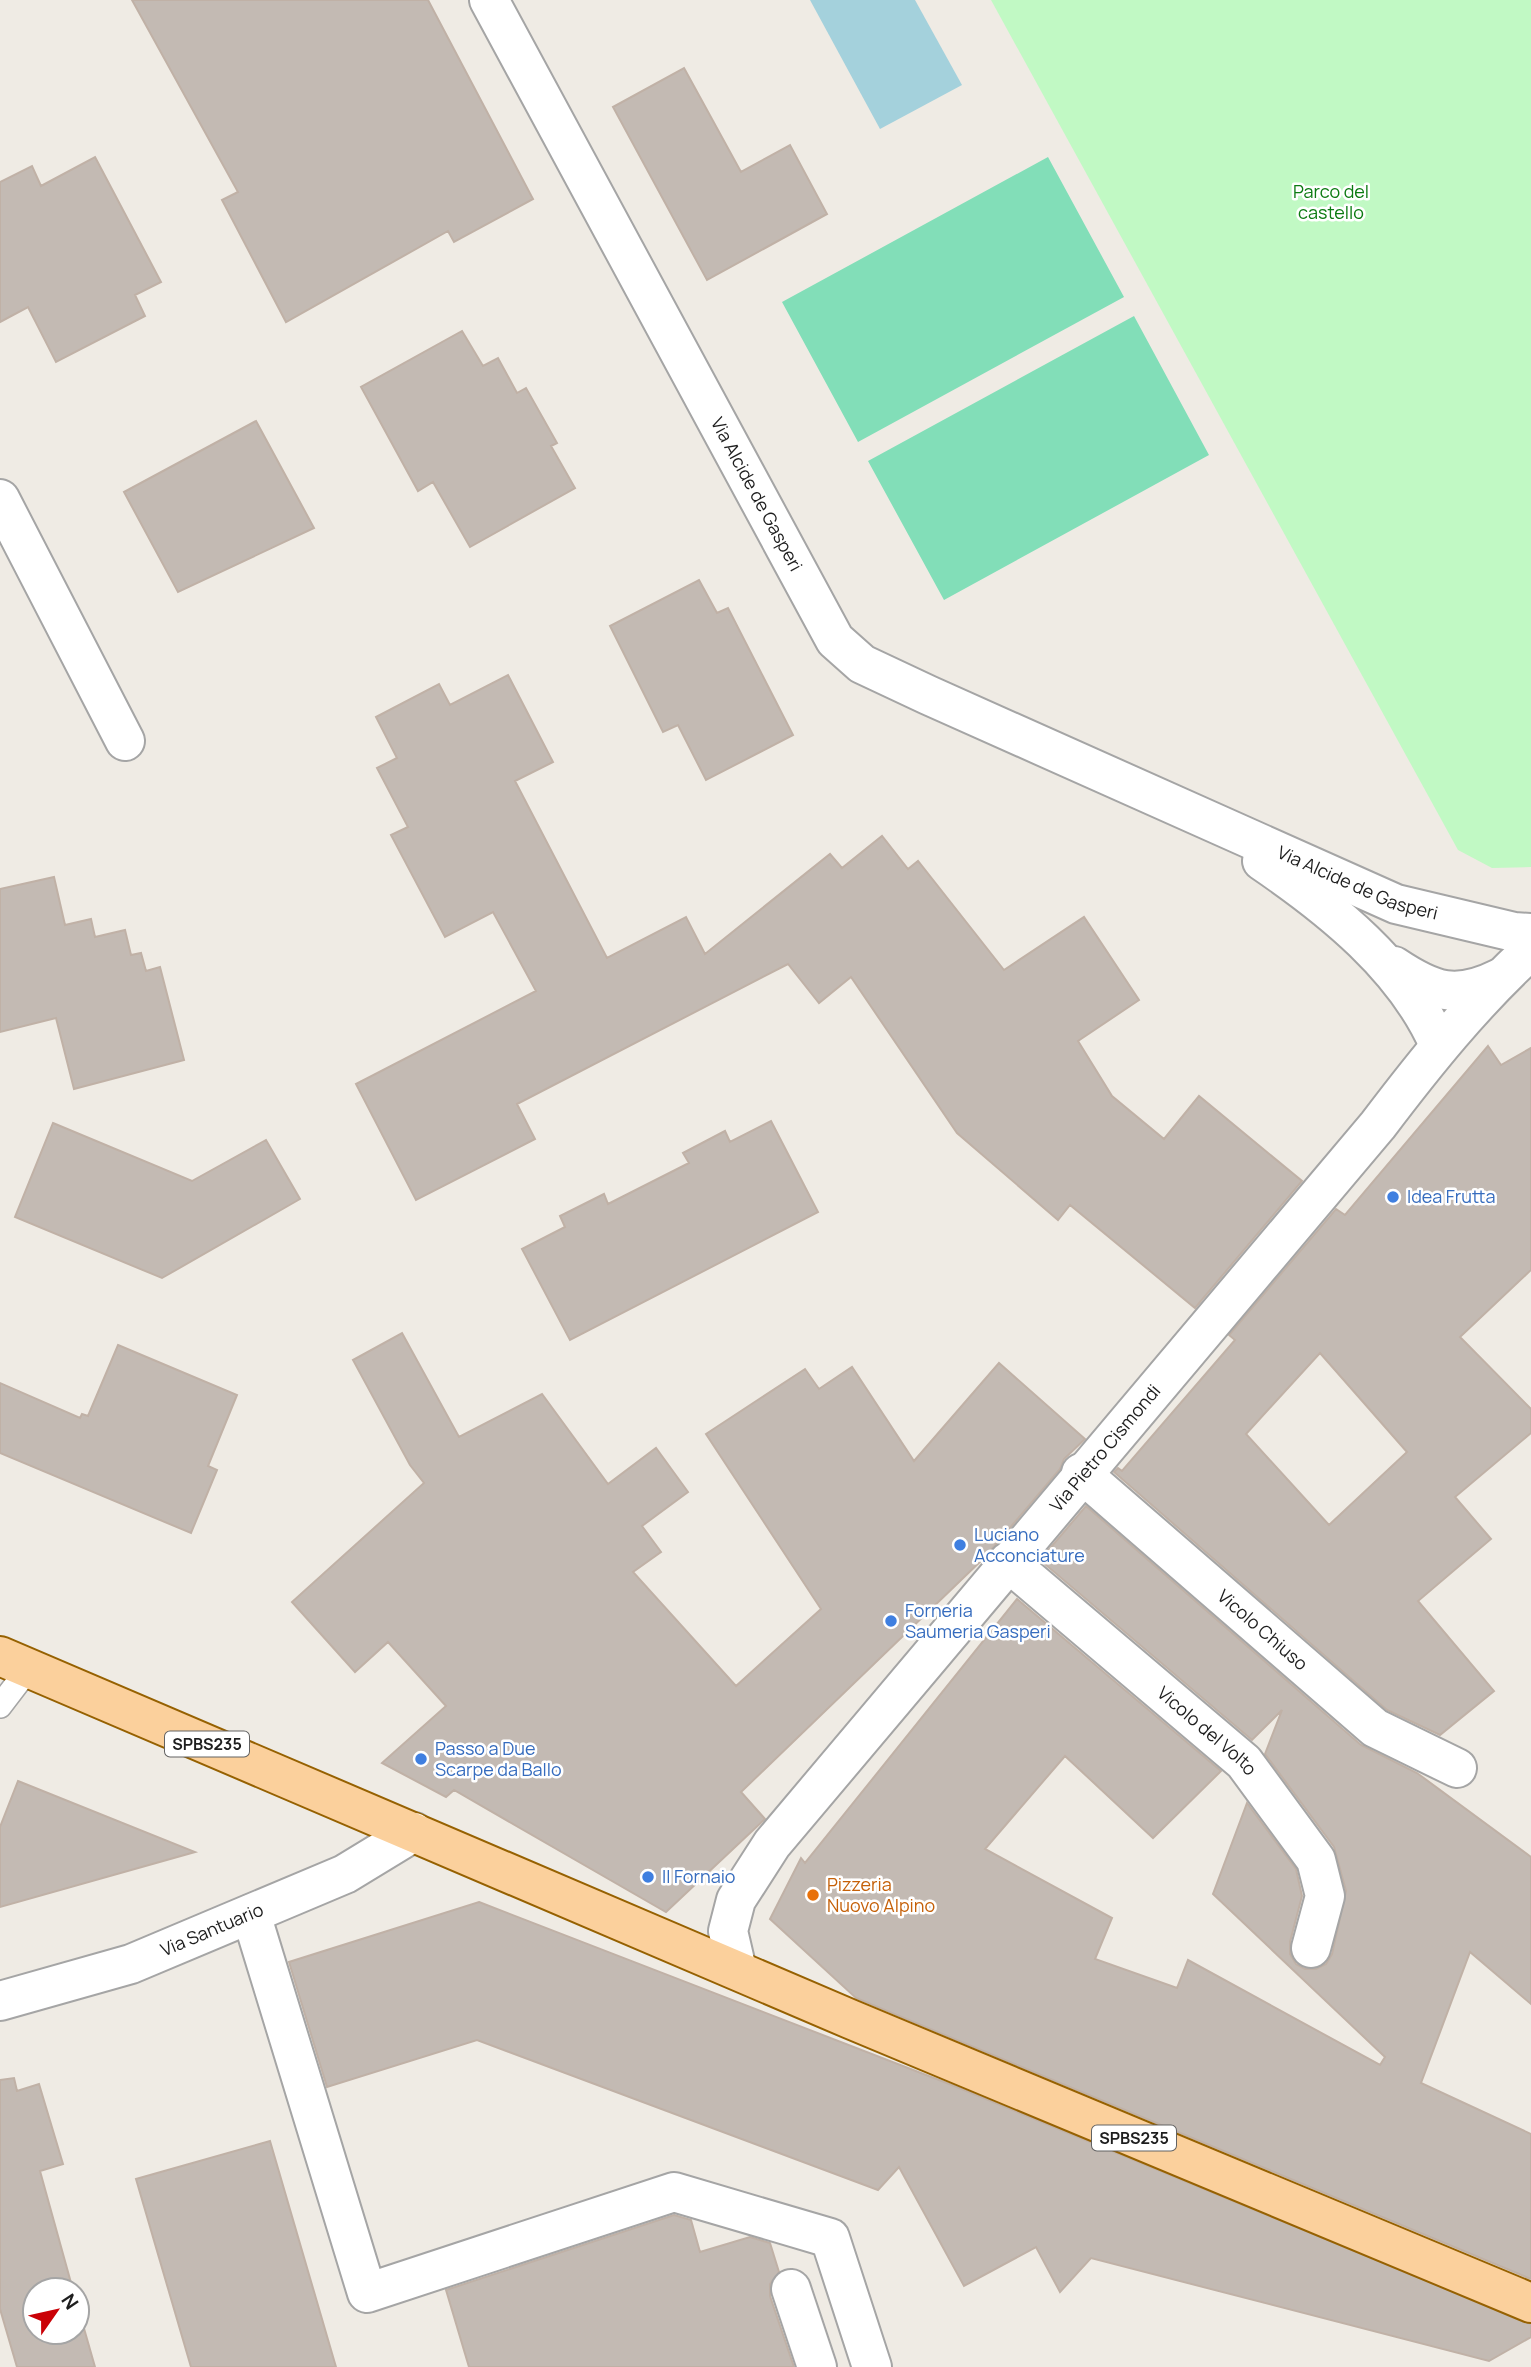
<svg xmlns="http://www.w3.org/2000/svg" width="1531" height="2367" viewBox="0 0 1531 2367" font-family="Manrope,sans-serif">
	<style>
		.park { fill: #c1f9c4 }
		.pitch { fill: #82deb8 }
		.water { fill: #a4d1dc }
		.building { fill: #c3bab3; stroke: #c0b1a6; stroke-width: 2; fill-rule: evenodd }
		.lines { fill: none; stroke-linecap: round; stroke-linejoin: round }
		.service-casing { stroke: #a5a5a5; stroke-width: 26 }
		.minor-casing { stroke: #a5a5a5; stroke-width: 42 }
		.tertiary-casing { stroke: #a5a5a5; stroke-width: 42 }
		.primary-casing { stroke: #966101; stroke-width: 42 }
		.service { stroke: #fff; stroke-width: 23 }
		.minor { stroke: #fff; stroke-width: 38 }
		.tertiary { stroke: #fff; stroke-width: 38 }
		.primary { stroke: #fbd09c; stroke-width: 38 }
		.shop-dot { fill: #3f7fe0; stroke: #fff; stroke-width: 2.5 }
		.food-dot { fill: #e8710a; stroke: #fff; stroke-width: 2.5 }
		.labels { text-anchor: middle; stroke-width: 5; stroke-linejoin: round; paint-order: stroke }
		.shield { fill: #fff; stroke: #626262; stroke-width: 2 }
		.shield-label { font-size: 16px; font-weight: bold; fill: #1e1e1e }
		.park-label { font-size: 18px; fill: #0c7b12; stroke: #fff }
		.street-label { font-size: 18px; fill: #1e1e1e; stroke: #fff }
		.shop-label { font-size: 18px; fill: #366cbe; stroke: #fff; text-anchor: start }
		.food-label { font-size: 18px; fill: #c56008; stroke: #fff; text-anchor: start }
	</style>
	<rect width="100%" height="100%" fill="#efebe4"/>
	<path class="park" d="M 991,0 L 1531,0 L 1531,867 L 1492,868 L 1458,850 Z"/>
	<path class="pitch" d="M 1048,157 L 1124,297 L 858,442 L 782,302 Z
		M 1134,316 L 1209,455 L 944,600 L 868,461 Z"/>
	<path class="water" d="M 810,0 L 915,0 L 962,85 L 880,129 Z"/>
	<path class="building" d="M 132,0 L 428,0 L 533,199 L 454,242 L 448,231 L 286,322 L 222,200 L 238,192 Z
		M 684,68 L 741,172 L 790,145 L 827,214 L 707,280 L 613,107 Z
		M 95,157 L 161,282 L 135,295 L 145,316 L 56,362 L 28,307 L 0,322 L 0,182 L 32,166 L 41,186 Z
		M 462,331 L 483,366 L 498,358 L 517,393 L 526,388 L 557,443 L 551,446 L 575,488 L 470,547 L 433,482 L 418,491 L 361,387 Z
		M 256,421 L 314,528 L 178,592 L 124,492 Z
		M 699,580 L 717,613 L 728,608 L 793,735 L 706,780 L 678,725 L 663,732 L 610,626 Z
		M 508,675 L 553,762 L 515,781 L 607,958 L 686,917 L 705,954 L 830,854 L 842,868 L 882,836 L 908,869 L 918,861 L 1004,970 L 1084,917 L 1139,1000 L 1078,1041 L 1112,1096 L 1164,1139 L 1199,1096 L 1302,1181 L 1195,1308 L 1070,1205 L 1058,1220 L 957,1133 L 851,977 L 819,1003 L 788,964 L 517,1104 L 535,1139 L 416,1200 L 356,1084 L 536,991 L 493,912 L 445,937 L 391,835 L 408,827 L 377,768 L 397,758 L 376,717 L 439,684 L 450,705 Z
		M 54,877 L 65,925 L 91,919 L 95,937 L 125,930 L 131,955 L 141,953 L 146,971 L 160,967 L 184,1060 L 74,1089 L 56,1018 L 0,1032 L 0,889 Z
		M 1488,1046 L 1501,1065 L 1531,1048 L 1531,1270 L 1460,1337 L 1531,1409 L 1531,1433 L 1455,1497 L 1491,1539 L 1418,1601 L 1494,1691 L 1440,1735 L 1387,1710 L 1114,1472 L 1118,1468 L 1122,1471 L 1235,1340 L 1229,1335 L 1336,1209 L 1345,1215 ZM 1320,1353 L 1407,1452 L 1329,1525 L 1246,1434 Z
		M 771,1121 L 818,1212 L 570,1340 L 522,1249 L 565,1227 L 560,1216 L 604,1194 L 608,1204 L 689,1163 L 683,1153 L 725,1131 L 730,1142 Z
		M 53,1123 L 192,1181 L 266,1140 L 300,1199 L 162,1278 L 15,1217 Z
		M 402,1333 L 459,1437 L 542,1394 L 608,1484 L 656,1448 L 688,1492 L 642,1526 L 661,1552 L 633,1572 L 736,1686 L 821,1609 L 706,1434 L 805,1369 L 819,1389 L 852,1367 L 914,1461 L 999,1363 L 1085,1439 L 1064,1459 L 1060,1469 L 986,1556 L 741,1792 L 765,1819 L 666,1912 L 454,1790 L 446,1797 L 382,1763 L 446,1706 L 388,1642 L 355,1672 L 292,1602 L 424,1483 L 410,1465 L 353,1360 Z
		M 118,1345 L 237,1395 L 208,1466 L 217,1470 L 191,1533 L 0,1453 L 0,1383 L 80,1418 L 82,1414 L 88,1416 Z
		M 1086,1506 L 1361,1745 L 1417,1773 L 1531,1857 L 1531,2004 L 1470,1952 L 1421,2083 L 1531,2134 L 1531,2279 L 856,1998 L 770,1919 L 801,1858 L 805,1863 L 1017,1599 L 1221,1771 L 1153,1838 L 1065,1756 L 985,1849 L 1112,1918 L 1095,1959 L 1177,1988 L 1188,1960 L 1380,2065 L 1385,2057 L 1213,1894 L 1247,1803 L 1296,1869 L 1302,1896 L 1290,1942 L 1290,1954 L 1296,1964 L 1305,1969 L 1316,1969 L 1326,1964 L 1332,1954 L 1346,1891 L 1334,1847 L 1265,1754 L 1282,1710 L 1252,1740 L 1040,1560 Z
		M 18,1781 L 195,1852 L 0,1907 L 0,1827 Z
		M 479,1902 L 952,2085 L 1531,2324 L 1531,2337 L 1489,2361 L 1091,2258 L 1060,2292 L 1036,2247 L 964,2286 L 899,2167 L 878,2190 L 477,2040 L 327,2087 L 289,1962 Z
		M 14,2078 L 17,2091 L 39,2084 L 63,2164 L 40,2171 L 73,2290 L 35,2290 L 35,2332 L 77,2332 L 77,2304 L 95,2367 L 17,2367 L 0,2309 L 0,2080 Z
		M 270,2141 L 336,2367 L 191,2367 L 136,2179 Z
		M 674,2215 L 691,2220 L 700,2252 L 750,2237 L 770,2243 L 779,2272 L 770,2284 L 770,2296 L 794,2367 L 469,2367 L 446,2290 Z"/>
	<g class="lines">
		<defs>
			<path id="service" d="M 0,1706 L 29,1668"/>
			<g id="minor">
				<path id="s1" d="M 489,0 L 835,640 L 862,664 L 928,695 L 1396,904 L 1514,932 L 1531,933"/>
				<path d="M 0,499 L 125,741"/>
				<path d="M 1262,861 C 1331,908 1405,967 1439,1045"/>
				<path d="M 1394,966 C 1433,992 1456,1000 1500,978"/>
				<path id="s2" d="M 1081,1473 L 1375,1728 L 1457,1768"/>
				<path id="s3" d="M 1008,1562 L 1244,1762 L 1316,1860 L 1325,1896 L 1311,1948"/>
				<path d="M 251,1914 L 367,2293 L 674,2192 L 830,2238 L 872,2367"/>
				<path id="s4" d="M 737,1970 L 728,1931 L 736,1900 L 772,1844 L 1378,1125 C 1425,1063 1473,1003 1531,950"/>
				<path d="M 791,2289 L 817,2367"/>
			</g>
			<g id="tertiary">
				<path id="s5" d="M 0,2001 L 131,1964 L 345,1874 L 414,1832"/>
			</g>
			<path id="primary" d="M 0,1656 L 850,2019 L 1531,2303"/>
		</defs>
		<use href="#service" class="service-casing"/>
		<use href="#minor" class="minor-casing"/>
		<use href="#tertiary" class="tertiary-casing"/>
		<use href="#primary" class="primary-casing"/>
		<use href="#service" class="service"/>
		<use href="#minor" class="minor"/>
		<use href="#tertiary" class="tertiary"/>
		<use href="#primary" class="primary"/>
	</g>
	<g class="shop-dot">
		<circle cx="1393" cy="1197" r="7"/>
		<circle cx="960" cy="1545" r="7"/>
		<circle cx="891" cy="1621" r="7"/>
		<circle cx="421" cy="1759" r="7"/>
		<circle cx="648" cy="1877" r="7"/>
	</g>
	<circle class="food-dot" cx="813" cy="1895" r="7"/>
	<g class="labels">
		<g class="shield">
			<rect x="165" y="1731.5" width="84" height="25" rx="5"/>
			<rect x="1092" y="2125.5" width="84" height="25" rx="5"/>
		</g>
		<g class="shield-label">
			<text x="207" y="1750">SPBS235</text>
			<text x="1134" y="2144">SPBS235</text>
		</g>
		<g class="park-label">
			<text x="1331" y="198">Parco del<tspan x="1331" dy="21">castello</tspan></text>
		</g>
		<g class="street-label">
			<text dy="6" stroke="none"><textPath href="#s1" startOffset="562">Via Alcide de Gasperi</textPath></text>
			<text dy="6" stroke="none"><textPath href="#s1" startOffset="1306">Via Alcide de Gasperi</textPath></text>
			<text dy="6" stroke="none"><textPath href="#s4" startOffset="656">Via Pietro Cismondi</textPath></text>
			<text dy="6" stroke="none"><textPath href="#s2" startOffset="240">Vicolo Chiuso</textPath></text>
			<text dy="6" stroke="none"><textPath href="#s3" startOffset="261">Vicolo del Volto</textPath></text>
			<text dy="6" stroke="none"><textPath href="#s5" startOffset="224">Via Santuario</textPath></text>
		</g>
		<g class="shop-label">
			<text x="1407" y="1203">Idea Frutta</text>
			<text x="974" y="1541">Luciano<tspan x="974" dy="21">Acconciature</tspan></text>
			<text x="905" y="1617">Forneria<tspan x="905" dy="21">Saumeria Gasperi</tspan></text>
			<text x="435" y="1755">Passo a Due<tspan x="435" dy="21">Scarpe da Ballo</tspan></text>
			<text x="662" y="1883">Il Fornaio</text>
		</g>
		<g class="food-label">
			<text x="827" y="1891">Pizzeria<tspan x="827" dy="21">Nuovo Alpino</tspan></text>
		</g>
	</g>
	<g transform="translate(56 2311) rotate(56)"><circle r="33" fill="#ffffff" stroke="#a5a5a5" stroke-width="2"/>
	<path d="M0-5L12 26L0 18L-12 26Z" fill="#ca0107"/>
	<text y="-10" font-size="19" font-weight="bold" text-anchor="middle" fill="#1e1e1e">N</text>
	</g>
</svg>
